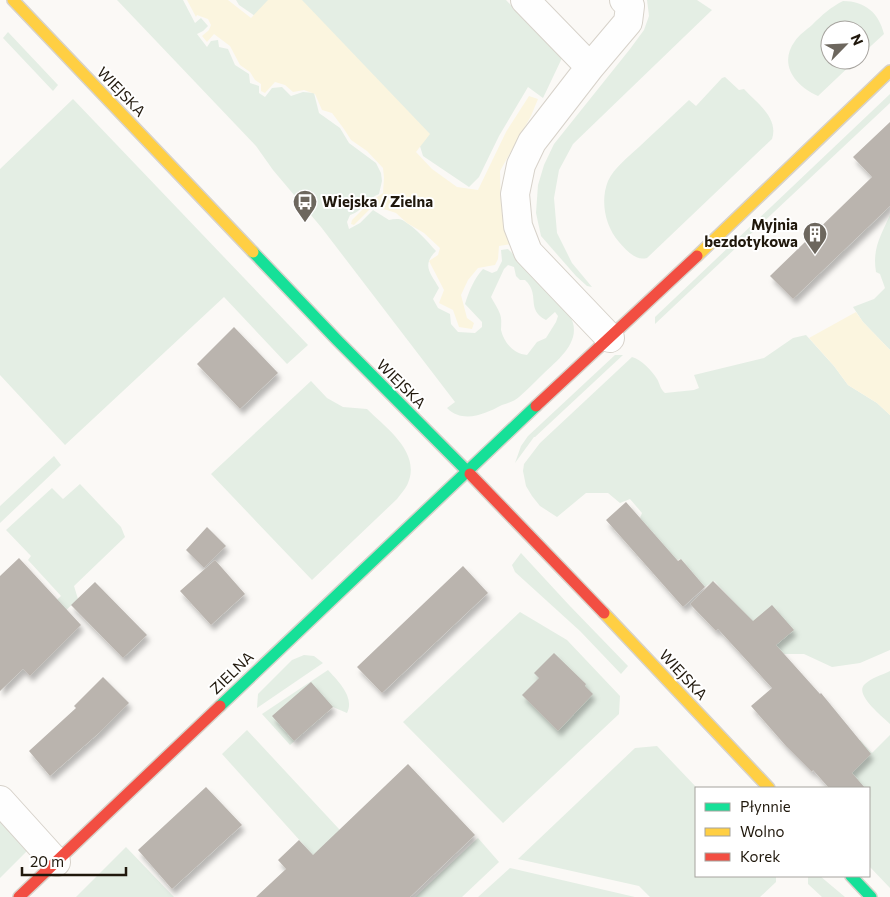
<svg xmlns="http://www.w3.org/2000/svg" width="890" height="897" viewBox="0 0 890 897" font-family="Commissioner,sans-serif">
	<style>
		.green { fill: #e4eee4; fill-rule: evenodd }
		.sand { fill: #fbf5df }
		.building { fill: #bab4ae; filter: url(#shadow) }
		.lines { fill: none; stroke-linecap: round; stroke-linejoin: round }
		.street-casing { stroke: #d7d2ca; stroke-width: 30 }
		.fast-casing { stroke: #d7d2ca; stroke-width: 14 }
		.slow-casing { stroke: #d7d2ca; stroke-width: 14 }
		.jam-casing { stroke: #d7d2ca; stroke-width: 14 }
		.street { stroke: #fefefe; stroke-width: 28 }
		.fast { stroke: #16e098; stroke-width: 11 }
		.slow { stroke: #ffcf43; stroke-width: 11 }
		.jam { stroke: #f24e42; stroke-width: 11 }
		.labels { text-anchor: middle; stroke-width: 4; stroke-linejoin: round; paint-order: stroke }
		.street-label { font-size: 15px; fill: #20180c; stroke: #fff }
		.poi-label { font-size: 15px; font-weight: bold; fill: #20180c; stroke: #fff; text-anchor: start }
	</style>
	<defs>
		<filter id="shadow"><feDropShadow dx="3" dy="5.5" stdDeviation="2.5" flood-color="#0004"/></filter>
	</defs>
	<rect width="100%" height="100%" fill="#fbf9f6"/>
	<path class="green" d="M 117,0 L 183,0 L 195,23 L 201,18 L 208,26 L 203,31 L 197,34 L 207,47 L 211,41 L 218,40 L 219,47 L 228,49 L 235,65 L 249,74 L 250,83 L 259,86 L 259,93 L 265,97 L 272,88 L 282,87 L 291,96 L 303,92 L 314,93 L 319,113 L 340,128 L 349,143 L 376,163 L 381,173 L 382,181 L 379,194 C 364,200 365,210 350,215 L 347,222 L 349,229 L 360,223 L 373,210 L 389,220 C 394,219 400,218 404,221 C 416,228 427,241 436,251 C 421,266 431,273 439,288 L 433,299 L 438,308 L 450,314 L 451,324 L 458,332 L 475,333 L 482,327 L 482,322 L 465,304 C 469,291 474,279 483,269 L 492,273 L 497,271 L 502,261 L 501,250 L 508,249 C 521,262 570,308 573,323 C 579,345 555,362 541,376 C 534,383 527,390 519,397 C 515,401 508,403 502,405 C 485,414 463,424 447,408 L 455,402 L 321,227 L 273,170 L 256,146 ZM 508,265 L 514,267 L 516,276 L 520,280 L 525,280 C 541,295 525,309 546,320 L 555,312 L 558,316 L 556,322 L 546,338 L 537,342 L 527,355 C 514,354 504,343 501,330 C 501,325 502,319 500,314 C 498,308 494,303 491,297 L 504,269 Z
		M 236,0 L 271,0 L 255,16 L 239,5 Z
		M 300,0 L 506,0 L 562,58 L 543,98 L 528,87 L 499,136 L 479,177 L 469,187 L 423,156 L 419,143 Z
		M 647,0 L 697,0 L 712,10 L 573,144 L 559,170 L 554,198 L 557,233 L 572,263 L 592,287 L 587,286 L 576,276 L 541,236 L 536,213 L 538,185 L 544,165 L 554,144 L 630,49 L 644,30 L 649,16 Z
		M 843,1 C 865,1 879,13 884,34 L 860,56 L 860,30 L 830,30 L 830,60 L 856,60 L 818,96 C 795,86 778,64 795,41 C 799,35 806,30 812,25 C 822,15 831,7 843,1 Z
		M 8,32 L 58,85 L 53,91 L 3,38 Z
		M 725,77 L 739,90 L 744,89 C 757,103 779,118 772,139 L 647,258 C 635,261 626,250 619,242 C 605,226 600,201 608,181 C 614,168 628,157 639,147 C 655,132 672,116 689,100 L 696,106 L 722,78 Z
		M 890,94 L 890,103 L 655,324 L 655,317 Z
		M 73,99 L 308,345 L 287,364 L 224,297 L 65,445 L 0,375 L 0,169 Z
		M 890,215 L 890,350 L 863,322 L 853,307 L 874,299 L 885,288 L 880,274 L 876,272 C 872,249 881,235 890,215 Z
		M 806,335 L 834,366 L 848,385 L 877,403 L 890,415 L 890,650 L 860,663 L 832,667 L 804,654 L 784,654 L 714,581 L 705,587 L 681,559 L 677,560 L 640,518 L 642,513 L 630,499 L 620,503 L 608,493 L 586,493 L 557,517 L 540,506 L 532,496 L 526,486 L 523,471 L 524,464 L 540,443 L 632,357 C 641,359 652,371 657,379 C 660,384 660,389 665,393 L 694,390 L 699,388 L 694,375 L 764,358 L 793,338 Z
		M 615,355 L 623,355 L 535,437 L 534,437 L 515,463 L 521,446 L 528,436 Z
		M 311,381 L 327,398 L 343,407 L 367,409 C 386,428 421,452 408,483 C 406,488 401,494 397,499 L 312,580 L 211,474 Z
		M 54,456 L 61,465 L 0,523 L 0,506 Z
		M 80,484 L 121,527 L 125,537 L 74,586 L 78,599 L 0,672 L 0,654 L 61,596 L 28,560 L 31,556 L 6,530 L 52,488 L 63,499 Z
		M 521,553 L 569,605 L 628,666 L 621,674 L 580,631 L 515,572 L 512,565 Z
		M 520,612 L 567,640 L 620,696 L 619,714 L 503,823 L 403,722 Z
		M 304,655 L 314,656 L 323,663 L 257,708 L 258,694 L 292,660 Z
		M 328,670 C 338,681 355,697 347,713 L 333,707 L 290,745 L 262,714 Z
		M 890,671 L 890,724 C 883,717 853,694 865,684 C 871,678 882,675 890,671 Z
		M 247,730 L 378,871 L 320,863 L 222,754 Z
		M 890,735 L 890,888 L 869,866 L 869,788 L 848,788 L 857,780 L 840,761 L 860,740 L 872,753 Z
		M 657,746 L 697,788 L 696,876 L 776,876 L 776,882 L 760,897 L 650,897 L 639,886 L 518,859 L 635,748 Z
		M 0,815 L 30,848 L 0,878 Z
		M 478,838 L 499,862 L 462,897 L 415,897 Z
		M 126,847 L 174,897 L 76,897 Z
		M 510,868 L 635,897 L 478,897 Z
		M 808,876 L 820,876 L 845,897 L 822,897 L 808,884 Z"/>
	<path class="sand" d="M 187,0 L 228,0 L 251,18 L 268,0 L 302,0 L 430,134 L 416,152 L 432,169 L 457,187 L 478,190 L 506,132 L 529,96 L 538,99 L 531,116 L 500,171 L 501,206 L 511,244 L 499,246 L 498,259 L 495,265 L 478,268 L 468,280 L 461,295 L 467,318 L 474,323 L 472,329 L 459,327 L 453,310 L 439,303 L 444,290 L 429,261 L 438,255 L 440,248 L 424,233 L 407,223 L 396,213 L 387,210 L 378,208 L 370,209 L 354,225 L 351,224 L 352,220 L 370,202 L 383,193 L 384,178 L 383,168 L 367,151 L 351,140 L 344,129 L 332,113 L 322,110 L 315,94 L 304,90 L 293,92 L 285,85 L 275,82 L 265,93 L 261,91 L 261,84 L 255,80 L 250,72 L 240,65 L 230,46 L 214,34 L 207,42 L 202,36 L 209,30 L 211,25 L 208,19 L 197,15 L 196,17 Z
		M 856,312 L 863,322 L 890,350 L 890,415 L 877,403 L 848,385 L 834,366 L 809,338 Z"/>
	<path class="building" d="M 890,122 L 890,206 L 793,299 L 770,276 L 872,177 L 853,157 Z
		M 234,327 L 278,373 L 240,409 L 197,364 Z
		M 626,502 L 678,561 L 681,559 L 705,587 L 683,607 L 606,520 Z
		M 207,527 L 226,546 L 204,568 L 186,550 Z
		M 19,558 L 81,625 L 30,676 L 23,669 L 0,691 L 0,576 Z
		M 215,560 L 245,594 L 211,625 L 180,591 Z
		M 463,566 L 488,593 L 382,693 L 357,667 Z
		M 713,581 L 753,621 L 772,605 L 794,630 L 776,645 L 820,694 L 821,693 L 871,754 L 852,773 L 865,788 L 829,788 L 813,770 L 812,772 L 786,746 L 751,706 L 772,688 L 718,629 L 716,631 L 690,604 Z
		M 95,582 L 147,635 L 123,658 L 71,605 Z
		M 554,653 L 586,684 L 585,686 L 593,694 L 558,731 L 522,695 L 539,678 L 534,673 Z
		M 103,677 L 129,703 L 100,732 L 50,776 L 29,751 L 76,708 L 74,706 Z
		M 311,682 L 333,707 L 294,741 L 272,716 Z
		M 408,764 L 475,835 L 410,897 L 256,897 L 286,869 L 278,860 L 299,840 L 313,855 Z
		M 206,787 L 242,825 L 172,889 L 138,850 Z"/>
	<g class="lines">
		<defs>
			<path id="street" d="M 525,0 L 590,67
				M 610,338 L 528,252 L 518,226 L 515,194 L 521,165 L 532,142 L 590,67 L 628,22 L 630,6 L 624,0
				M 0,800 L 56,862"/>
			<path id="fast" d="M 253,252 L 337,340 L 470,474
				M 220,706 L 536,406
				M 851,876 L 871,897"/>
			<path id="slow" d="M 13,0 L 253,252
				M 697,256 L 890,71
				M 604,613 L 769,788"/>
			<path id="jam" d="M 536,406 L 697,256
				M 470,474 L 604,613
				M 19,897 L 220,706"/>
		</defs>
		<use href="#street" class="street-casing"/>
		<use href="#fast" class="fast-casing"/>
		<use href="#slow" class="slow-casing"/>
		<use href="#jam" class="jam-casing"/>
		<use href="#street" class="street"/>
		<use href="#fast" class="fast"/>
		<use href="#slow" class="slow"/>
		<use href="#jam" class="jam"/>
	</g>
	<defs>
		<symbol id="bus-pin" viewBox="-11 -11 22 30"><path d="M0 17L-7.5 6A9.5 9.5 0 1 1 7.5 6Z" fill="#6d675e" stroke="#fff"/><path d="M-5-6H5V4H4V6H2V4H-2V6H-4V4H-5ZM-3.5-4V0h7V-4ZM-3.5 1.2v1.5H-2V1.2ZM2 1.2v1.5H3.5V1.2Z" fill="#fff"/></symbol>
		<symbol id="building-pin" viewBox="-11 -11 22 30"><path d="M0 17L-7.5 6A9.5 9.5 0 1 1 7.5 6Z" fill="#6d675e" stroke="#fff"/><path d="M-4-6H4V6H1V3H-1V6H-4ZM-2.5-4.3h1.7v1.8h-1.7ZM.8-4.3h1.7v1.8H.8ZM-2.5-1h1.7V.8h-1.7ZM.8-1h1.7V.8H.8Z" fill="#fff"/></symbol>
	</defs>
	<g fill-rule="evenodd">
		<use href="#bus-pin" x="291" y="188" width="28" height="38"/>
		<use href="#building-pin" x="801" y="220" width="28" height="38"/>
	</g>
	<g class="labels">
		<g class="street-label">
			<text transform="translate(121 92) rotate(46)" y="5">WIEJSKA</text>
			<text transform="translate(401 384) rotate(45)" y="5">WIEJSKA</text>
			<text transform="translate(232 673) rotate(-44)" y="5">ZIELNA</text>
			<text transform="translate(683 675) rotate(47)" y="5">WIEJSKA</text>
		</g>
		<g class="poi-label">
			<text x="322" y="207">Wiejska / Zielna</text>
			<text x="798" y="230" text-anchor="end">Myjnia<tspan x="798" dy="17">bezdotykowa</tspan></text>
		</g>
	</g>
	<rect x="695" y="787" width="175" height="90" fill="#ffffff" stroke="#a6a39e"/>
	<rect x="705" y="803" width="25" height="8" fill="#16e098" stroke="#a6a39e"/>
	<text x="740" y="812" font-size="15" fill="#20180c">Płynnie</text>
	<rect x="705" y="828" width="25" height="8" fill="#ffcf43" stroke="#a6a39e"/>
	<text x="740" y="837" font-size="15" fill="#20180c">Wolno</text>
	<rect x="705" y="853" width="25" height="8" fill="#f24e42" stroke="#a6a39e"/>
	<text x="740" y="862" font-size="15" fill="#20180c">Korek</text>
	<g transform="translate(845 45) rotate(66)"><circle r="24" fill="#ffffff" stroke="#a6a39e"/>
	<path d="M0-4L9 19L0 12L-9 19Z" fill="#6d675e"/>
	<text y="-8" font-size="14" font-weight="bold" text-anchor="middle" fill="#20180c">N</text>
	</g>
	<path d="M22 867v8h104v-8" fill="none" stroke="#20180c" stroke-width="2.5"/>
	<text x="30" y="867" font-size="15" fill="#20180c" stroke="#ffffff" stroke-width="4" paint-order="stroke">20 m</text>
</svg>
